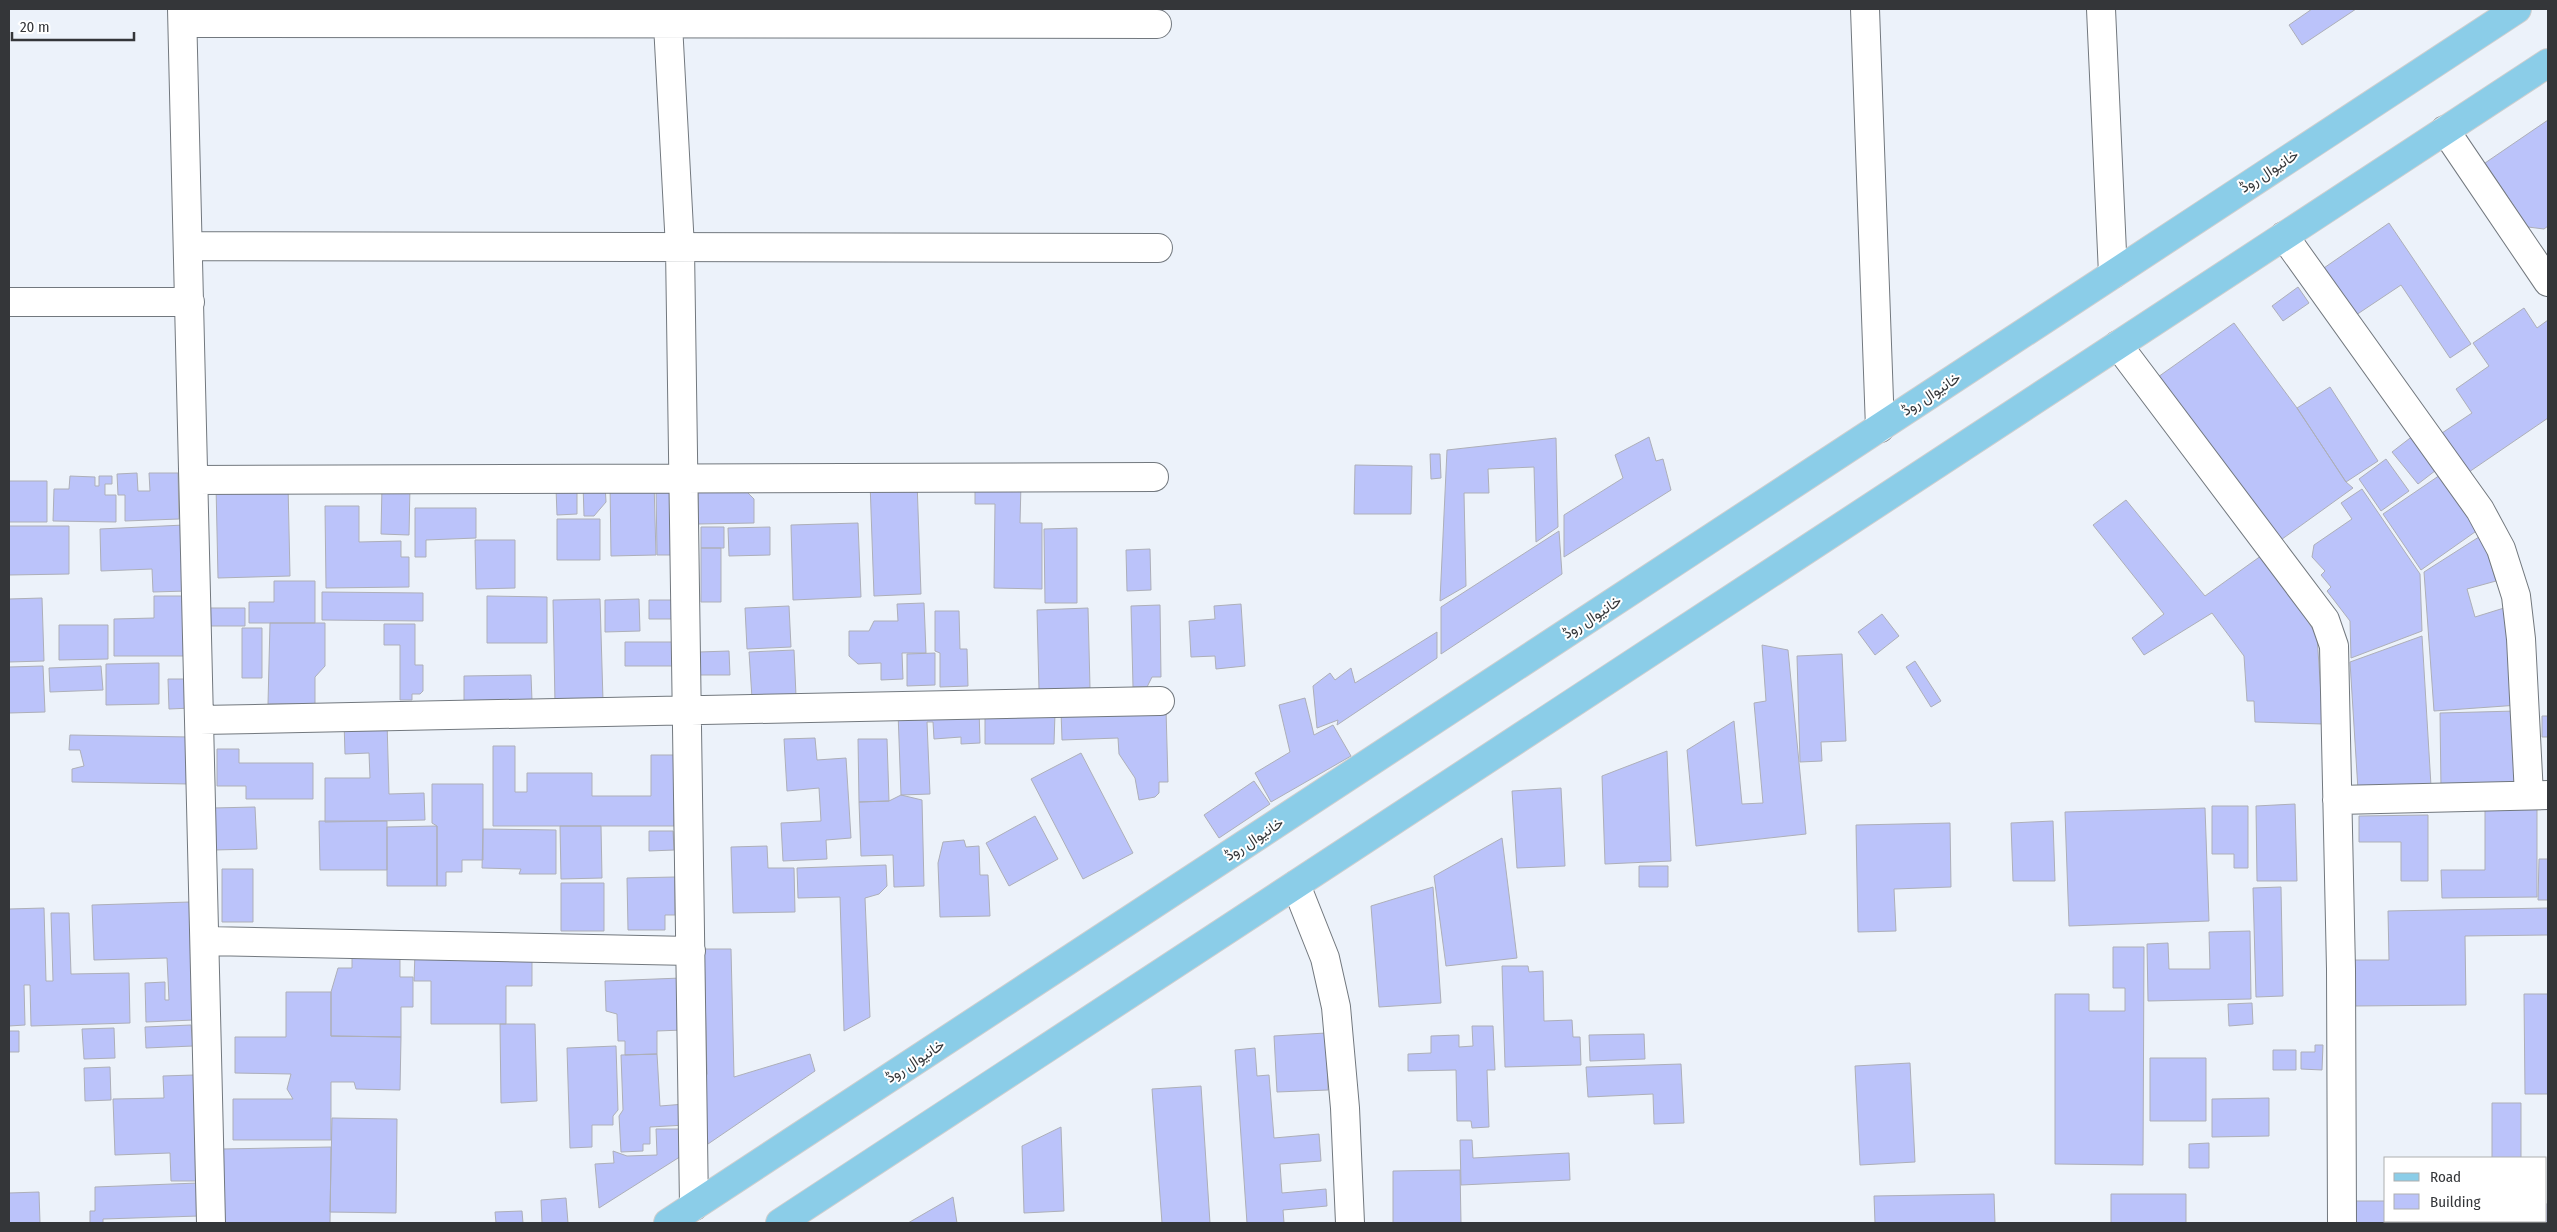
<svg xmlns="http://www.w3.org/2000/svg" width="2557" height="1232" viewBox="0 0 2557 1232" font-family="'Fira Sans Condensed',Vazirmatn,sans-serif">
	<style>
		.building { fill: #bbc3fa; stroke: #adafb8 }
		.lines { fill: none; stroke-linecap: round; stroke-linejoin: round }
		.minor-casing { stroke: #72787e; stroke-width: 30 }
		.major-casing { stroke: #cecfcf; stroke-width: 30 }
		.minor { stroke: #fff; stroke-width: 28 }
		.major { stroke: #8bcde8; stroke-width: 28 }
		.labels { text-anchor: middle; stroke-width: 4; stroke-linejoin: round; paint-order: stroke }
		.street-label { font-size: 15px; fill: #343639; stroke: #fff }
	</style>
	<rect width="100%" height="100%" fill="#ecf2fa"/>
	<path class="building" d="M 2312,9 L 2356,9 L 2302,45 L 2289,25 Z
		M 2548,120 L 2548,226 L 2544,229 L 2528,227 L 2485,163 Z
		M 2389,223 L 2471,344 L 2450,358 L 2401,285 L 2353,317 L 2321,270 Z
		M 2298,287 L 2309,303 L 2283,321 L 2272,306 Z
		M 2524,308 L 2537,328 L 2548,320 L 2548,418 L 2469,472 L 2442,433 L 2472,413 L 2456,389 L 2489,366 L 2473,343 Z
		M 2234,323 L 2297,408 L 2346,482 L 2353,488 L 2278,542 L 2158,377 Z
		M 2330,387 L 2378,461 L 2346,482 L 2297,408 Z
		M 2414,435 L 2440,467 L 2418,484 L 2392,452 Z
		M 1649,437 L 1656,461 L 1663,459 L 1671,490 L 1564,557 L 1564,515 L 1623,478 L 1615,455 Z
		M 1556,438 L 1558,527 L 1536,542 L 1534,467 L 1488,469 L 1489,493 L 1464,493 L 1466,586 L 1440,601 L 1447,450 Z
		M 1430,454 L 1440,454 L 1441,478 L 1431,479 Z
		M 2386,459 L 2409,491 L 2381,511 L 2359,479 Z
		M 1355,465 L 1412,466 L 1411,514 L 1354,514 Z
		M 137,473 L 138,491 L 150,491 L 149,473 L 178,473 L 179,519 L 125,521 L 125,495 L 118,495 L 117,474 Z
		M 2443,473 L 2482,527 L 2421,570 L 2383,514 Z
		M 70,476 L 95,477 L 95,486 L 99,486 L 99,476 L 112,476 L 112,484 L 105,484 L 105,495 L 116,495 L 116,522 L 53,521 L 54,489 L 69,489 Z
		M 9,481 L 47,481 L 47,522 L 9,522 Z
		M 917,481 L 921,594 L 874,596 L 870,482 Z
		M 654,482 L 656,555 L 611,556 L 610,483 Z
		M 288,484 L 290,576 L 218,578 L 216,485 Z
		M 583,484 L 605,484 L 606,502 L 594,516 L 584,516 Z
		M 975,484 L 1021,484 L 1020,523 L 1042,523 L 1042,589 L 994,588 L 995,504 L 975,504 Z
		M 382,486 L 410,486 L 409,535 L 381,534 Z
		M 656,486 L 678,486 L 680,555 L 657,555 Z
		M 741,486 L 754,499 L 754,523 L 698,524 L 698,487 Z
		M 577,487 L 577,514 L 557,515 L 556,488 Z
		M 2362,489 L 2420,574 L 2422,631 L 2351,658 L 2350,621 L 2327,591 L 2331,587 L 2321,575 L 2325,571 L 2312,557 L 2314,545 L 2352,519 L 2341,503 Z
		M 2126,500 L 2205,596 L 2265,553 L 2317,636 L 2323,724 L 2255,722 L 2254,701 L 2247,701 L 2244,656 L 2212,613 L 2144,655 L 2132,638 L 2164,614 L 2093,525 Z
		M 325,506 L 359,506 L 359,542 L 401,541 L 401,557 L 409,557 L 409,587 L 326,588 Z
		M 415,508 L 476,508 L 476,538 L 426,540 L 426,557 L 415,557 Z
		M 557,519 L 600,519 L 600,560 L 557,560 Z
		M 858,523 L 861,597 L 793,600 L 791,525 Z
		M 184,525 L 187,591 L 153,592 L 152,569 L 101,571 L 100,529 Z
		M 9,526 L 69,526 L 69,574 L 9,575 Z
		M 701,527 L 724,527 L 724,548 L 701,548 Z
		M 770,527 L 770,555 L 729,556 L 728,528 Z
		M 1077,528 L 1077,603 L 1045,603 L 1044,529 Z
		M 1559,531 L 1562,574 L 1441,654 L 1441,607 Z
		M 2482,535 L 2496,581 L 2467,589 L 2475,617 L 2504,608 L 2519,705 L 2434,711 L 2424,572 Z
		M 475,540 L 515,540 L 515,588 L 476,589 Z
		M 701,548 L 721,548 L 721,602 L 701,602 Z
		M 1150,549 L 1151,590 L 1127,591 L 1126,550 Z
		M 274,581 L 315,581 L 315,623 L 249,623 L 249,602 L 274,602 Z
		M 322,592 L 423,593 L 423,621 L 322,620 Z
		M 154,596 L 184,596 L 184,656 L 114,656 L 114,619 L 154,618 Z
		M 487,596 L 547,597 L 547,643 L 487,643 Z
		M 42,598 L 44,661 L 9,662 L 9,599 Z
		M 600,599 L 603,701 L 555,703 L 553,600 Z
		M 639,599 L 640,631 L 605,632 L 605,600 Z
		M 649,600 L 672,600 L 672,619 L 649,619 Z
		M 924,603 L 926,653 L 902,653 L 903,679 L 881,680 L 881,663 L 858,664 L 849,656 L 849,631 L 869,631 L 874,621 L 898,621 L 897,604 Z
		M 1241,604 L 1245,666 L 1216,669 L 1215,656 L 1191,657 L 1189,621 L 1215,619 L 1214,606 Z
		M 1160,605 L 1161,677 L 1152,677 L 1147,687 L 1133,687 L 1131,606 Z
		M 789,606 L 791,647 L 747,649 L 745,608 Z
		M 210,608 L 245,608 L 245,626 L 210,626 Z
		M 1088,608 L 1090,688 L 1039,690 L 1037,610 Z
		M 935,611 L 959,611 L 960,649 L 967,649 L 968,686 L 940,687 L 940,653 L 935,651 Z
		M 1882,614 L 1899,636 L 1875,655 L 1858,632 Z
		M 270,623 L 325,623 L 325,666 L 315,677 L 315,704 L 268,704 Z
		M 384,624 L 415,624 L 415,665 L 423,665 L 423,691 L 420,694 L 412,694 L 412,700 L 400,700 L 400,645 L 384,645 Z
		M 59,625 L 108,625 L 108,659 L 59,660 Z
		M 242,628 L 262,628 L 262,678 L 242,678 Z
		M 1437,632 L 1437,658 L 1337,725 L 1338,720 L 1317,728 L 1313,686 L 1330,673 L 1335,680 L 1351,668 L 1355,683 Z
		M 2422,636 L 2431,786 L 2358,790 L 2350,662 Z
		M 625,642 L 675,642 L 675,666 L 625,666 Z
		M 1762,645 L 1788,650 L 1806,834 L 1696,846 L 1687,750 L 1734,721 L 1742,804 L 1763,803 L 1754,703 L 1766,701 Z
		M 794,650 L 796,696 L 752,698 L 749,652 Z
		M 729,651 L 730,675 L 699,675 L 699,652 Z
		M 935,653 L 935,685 L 907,686 L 907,654 Z
		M 1842,654 L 1846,741 L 1821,742 L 1822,761 L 1800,762 L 1797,656 Z
		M 1915,661 L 1941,701 L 1931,707 L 1906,667 Z
		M 159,663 L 159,704 L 106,705 L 106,664 Z
		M 43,666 L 45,712 L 9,713 L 9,729 L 9,667 Z
		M 101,666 L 103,690 L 50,692 L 49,668 Z
		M 531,675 L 532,701 L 464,701 L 464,676 Z
		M 168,679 L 191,679 L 192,708 L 169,709 Z
		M 1305,698 L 1314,735 L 1333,725 L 1351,756 L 1271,802 L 1255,773 L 1290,752 L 1279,705 Z
		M 979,709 L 980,743 L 961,744 L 961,737 L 934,739 L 933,722 L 927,722 L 930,794 L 901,795 L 898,712 Z
		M 1166,709 L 1168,782 L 1159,782 L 1159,793 L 1155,797 L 1139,800 L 1135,778 L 1119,754 L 1118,738 L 1062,740 L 1061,711 Z
		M 2516,711 L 2517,788 L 2441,789 L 2440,713 Z
		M 985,712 L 1055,713 L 1054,744 L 985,744 Z
		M 2542,716 L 2548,716 L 2548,737 L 2542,737 Z
		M 387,721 L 389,794 L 424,793 L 425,820 L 325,822 L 325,778 L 370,778 L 369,753 L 345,754 L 344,722 Z
		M 70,735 L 190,737 L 189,784 L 72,782 L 72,769 L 84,766 L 80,750 L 69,750 Z
		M 815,738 L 817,760 L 846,758 L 851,838 L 826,840 L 827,859 L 783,861 L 781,823 L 821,821 L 819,788 L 787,791 L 784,739 Z
		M 858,739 L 887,739 L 889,801 L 859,802 Z
		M 493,746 L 515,746 L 515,792 L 527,792 L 527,773 L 592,773 L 592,796 L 651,796 L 651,755 L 675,755 L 674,826 L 493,826 Z
		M 217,749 L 239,749 L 239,763 L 313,763 L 313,799 L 246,799 L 246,786 L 217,786 Z
		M 1667,751 L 1671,861 L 1605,864 L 1602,776 Z
		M 1081,753 L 1133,853 L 1083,879 L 1031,779 Z
		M 1254,781 L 1270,804 L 1219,838 L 1204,815 Z
		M 432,784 L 483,784 L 483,860 L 462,860 L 462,872 L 446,872 L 446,886 L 437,886 L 437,826 L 432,823 Z
		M 1561,788 L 1565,866 L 1517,868 L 1512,791 Z
		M 901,795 L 922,800 L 924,886 L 894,887 L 893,855 L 861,856 L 859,802 L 889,801 Z
		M 2295,804 L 2297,881 L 2257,881 L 2256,806 Z
		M 2212,806 L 2248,806 L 2248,868 L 2234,868 L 2234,854 L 2212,854 Z
		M 255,807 L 257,849 L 214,850 L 213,808 Z
		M 2205,808 L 2209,921 L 2069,926 L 2065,812 Z
		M 2485,808 L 2537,808 L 2537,897 L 2442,898 L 2441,870 L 2485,870 Z
		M 2428,815 L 2428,881 L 2401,881 L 2401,842 L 2359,842 L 2359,816 Z
		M 1035,816 L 1058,859 L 1009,886 L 986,843 Z
		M 319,821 L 387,821 L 387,870 L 320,870 Z
		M 2053,821 L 2055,881 L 2013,881 L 2011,823 Z
		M 1950,823 L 1951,887 L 1894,889 L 1896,931 L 1858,932 L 1856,825 Z
		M 437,826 L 437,886 L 387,886 L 387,827 Z
		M 560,826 L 601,826 L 602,878 L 561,879 Z
		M 483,829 L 556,830 L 556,874 L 519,874 L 521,869 L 482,868 Z
		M 649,831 L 673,831 L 674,850 L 649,851 Z
		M 1502,838 L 1517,958 L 1446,966 L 1434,876 Z
		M 964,840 L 966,847 L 979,846 L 980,875 L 988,875 L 990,916 L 940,917 L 938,863 L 943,842 Z
		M 767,846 L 768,868 L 794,868 L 795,912 L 733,913 L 731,847 Z
		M 2539,859 L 2548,859 L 2548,900 L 2538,900 Z
		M 886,865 L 887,886 L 879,894 L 865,898 L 870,1017 L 844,1031 L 840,897 L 798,898 L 797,868 Z
		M 1639,866 L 1668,866 L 1668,887 L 1639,887 Z
		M 222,869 L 253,869 L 253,922 L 222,922 Z
		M 675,877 L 675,915 L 665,915 L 665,930 L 628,930 L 627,878 Z
		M 561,883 L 604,883 L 604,931 L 561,931 Z
		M 1433,887 L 1441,1003 L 1379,1007 L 1371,906 Z
		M 2281,887 L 2283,996 L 2256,997 L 2253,888 Z
		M 190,902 L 194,1020 L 146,1022 L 145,983 L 165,982 L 165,1000 L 169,1000 L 167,958 L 94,960 L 92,905 Z
		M 44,908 L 46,981 L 53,981 L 51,913 L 69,913 L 71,974 L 129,973 L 130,1023 L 31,1026 L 30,985 L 24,985 L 25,1025 L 9,1026 L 9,909 Z
		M 2548,908 L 2548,935 L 2465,936 L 2466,1005 L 2355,1006 L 2354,960 L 2389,960 L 2388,911 Z
		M 2250,931 L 2251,999 L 2148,1001 L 2147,944 L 2168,943 L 2169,969 L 2210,969 L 2209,932 Z
		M 2113,947 L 2144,947 L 2143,1165 L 2055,1164 L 2055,994 L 2089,994 L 2089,1011 L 2125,1011 L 2125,988 L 2113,988 Z
		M 352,948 L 400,949 L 400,977 L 413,977 L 413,1007 L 401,1007 L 401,1037 L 331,1036 L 331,992 L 338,968 L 352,968 Z
		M 704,949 L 731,949 L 734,1077 L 810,1054 L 815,1071 L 708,1144 L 702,1084 L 707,1074 Z
		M 415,953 L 532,953 L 532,986 L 506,986 L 506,1024 L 431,1024 L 431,981 L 414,981 Z
		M 1502,966 L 1528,966 L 1529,972 L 1543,971 L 1544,1021 L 1572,1020 L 1573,1037 L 1580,1037 L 1581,1065 L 1505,1067 Z
		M 681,978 L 683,1030 L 657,1031 L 657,1054 L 625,1055 L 625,1041 L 618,1041 L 617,1014 L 606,1011 L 605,981 Z
		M 286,992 L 331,992 L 331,1036 L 401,1037 L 400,1090 L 356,1089 L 354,1082 L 331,1082 L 331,1140 L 233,1140 L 233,1099 L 293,1099 L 287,1089 L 291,1074 L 235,1073 L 235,1037 L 286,1037 Z
		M 2524,994 L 2548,994 L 2548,1094 L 2525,1094 Z
		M 2252,1003 L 2253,1024 L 2229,1026 L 2228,1004 Z
		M 500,1024 L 535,1024 L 537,1101 L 501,1103 Z
		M 191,1025 L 193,1046 L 146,1048 L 145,1027 Z
		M 1472,1026 L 1493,1026 L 1495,1070 L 1487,1070 L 1489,1127 L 1472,1128 L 1471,1121 L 1457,1121 L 1456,1070 L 1408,1071 L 1408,1054 L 1431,1053 L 1431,1036 L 1459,1035 L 1459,1047 L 1473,1046 Z
		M 114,1028 L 115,1058 L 84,1059 L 82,1029 Z
		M 9,1031 L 19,1031 L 19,1052 L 9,1052 Z
		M 1326,1033 L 1328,1090 L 1277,1092 L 1274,1036 Z
		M 1644,1034 L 1645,1059 L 1590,1061 L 1589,1035 Z
		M 2315,1045 L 2323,1045 L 2322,1070 L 2301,1069 L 2301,1052 L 2315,1052 Z
		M 616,1046 L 618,1110 L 613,1116 L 613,1125 L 592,1125 L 592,1147 L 570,1148 L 567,1048 Z
		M 1255,1048 L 1257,1076 L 1269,1075 L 1274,1138 L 1319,1134 L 1321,1161 L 1280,1164 L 1282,1193 L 1326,1189 L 1327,1206 L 1283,1210 L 1284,1223 L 1247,1223 L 1235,1050 Z
		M 2273,1050 L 2296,1050 L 2296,1070 L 2273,1070 Z
		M 657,1054 L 660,1106 L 685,1104 L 686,1125 L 650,1127 L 650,1144 L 643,1144 L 643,1151 L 621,1152 L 619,1116 L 623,1110 L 621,1055 Z
		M 2150,1058 L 2206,1058 L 2206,1121 L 2150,1121 Z
		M 1910,1063 L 1915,1162 L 1860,1165 L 1855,1066 Z
		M 1681,1064 L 1684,1123 L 1654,1124 L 1653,1094 L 1588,1097 L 1586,1067 Z
		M 110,1067 L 111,1100 L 85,1101 L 84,1068 Z
		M 194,1075 L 197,1181 L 171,1181 L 170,1153 L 115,1155 L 113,1099 L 164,1098 L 163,1076 Z
		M 1201,1086 L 1210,1223 L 1162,1223 L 1152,1089 Z
		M 2269,1098 L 2269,1136 L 2212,1137 L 2212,1099 Z
		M 2492,1103 L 2521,1103 L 2521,1158 L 2492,1158 Z
		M 332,1118 L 397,1119 L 396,1213 L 330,1212 Z
		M 1061,1127 L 1064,1211 L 1024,1213 L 1022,1146 Z
		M 656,1129 L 686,1129 L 686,1153 L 599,1208 L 595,1164 L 614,1163 L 613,1151 L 627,1156 L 657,1155 Z
		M 1460,1140 L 1472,1140 L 1473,1158 L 1569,1153 L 1570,1180 L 1461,1185 Z
		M 2209,1143 L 2209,1168 L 2189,1168 L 2189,1144 Z
		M 331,1147 L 330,1223 L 223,1223 L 222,1149 Z
		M 1460,1170 L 1461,1223 L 1393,1223 L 1393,1171 Z
		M 198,1183 L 199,1216 L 103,1219 L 103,1223 L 90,1223 L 90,1211 L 95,1211 L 95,1187 Z
		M 39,1192 L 40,1223 L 9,1223 L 9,1193 Z
		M 1994,1194 L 1995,1223 L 1875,1223 L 1874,1196 Z
		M 2111,1194 L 2186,1194 L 2186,1223 L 2111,1223 Z
		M 953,1197 L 957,1223 L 908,1223 Z
		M 566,1198 L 568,1223 L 542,1223 L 541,1200 Z
		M 2353,1201 L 2386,1201 L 2386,1221 L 2512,1221 L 2512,1223 L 2353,1223 Z
		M 2546,1204 L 2548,1204 L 2548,1223 L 2534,1223 L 2534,1221 L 2546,1221 Z
		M 522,1211 L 523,1223 L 496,1223 L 495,1212 Z"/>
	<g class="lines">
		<defs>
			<path id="minor" d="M 182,9 L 211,1223
				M 1865,9 L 1880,428
				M 2101,9 L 2113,274
				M 183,23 L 1157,24
				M 668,24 L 680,248 L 694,1206
				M 2445,130 L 2548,282
				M 2284,236 L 2480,510 L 2501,549 L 2516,596 L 2521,639 L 2529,795
				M 188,246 L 1158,248
				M 9,302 L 190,302
				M 2118,345 L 2325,620 L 2334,646 L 2341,969 L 2342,1223
				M 194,480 L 1154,477
				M 200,720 L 1160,701
				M 2337,800 L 2548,795
				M 1296,885 L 1325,958 L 1336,1007 L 1345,1108 L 1350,1223
				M 206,941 L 691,951"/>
			<path id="major" d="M 668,1223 L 2517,9
				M 780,1223 L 2548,63"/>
		</defs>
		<use href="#minor" class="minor-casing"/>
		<use href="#major" class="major-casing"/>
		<use href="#minor" class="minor"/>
		<use href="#major" class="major"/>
	</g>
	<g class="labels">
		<g class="street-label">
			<text transform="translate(2269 171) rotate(-33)" y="5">خانیوال روڈ</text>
			<text transform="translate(1931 394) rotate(-33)" y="5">خانیوال روڈ</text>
			<text transform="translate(1592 617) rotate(-33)" y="5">خانیوال روڈ</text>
			<text transform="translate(1254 839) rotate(-33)" y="5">خانیوال روڈ</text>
			<text transform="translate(915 1061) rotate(-33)" y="5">خانیوال روڈ</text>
		</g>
	</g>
	<rect width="2557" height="1232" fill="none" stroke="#343639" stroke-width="20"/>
	<rect x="2384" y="1157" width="162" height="65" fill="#ffffff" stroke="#aeafb0"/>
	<rect x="2394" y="1173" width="25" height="8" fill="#8bcde8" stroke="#aeafb0"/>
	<text x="2430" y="1182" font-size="15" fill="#343639">Road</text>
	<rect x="2394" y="1194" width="25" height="15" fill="#bbc3fa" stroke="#aeafb0"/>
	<text x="2430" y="1207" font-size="15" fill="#343639">Building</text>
	<path d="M12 32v8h122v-8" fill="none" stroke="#343639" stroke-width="2.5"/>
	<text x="20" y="32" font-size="15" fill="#343639" stroke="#ffffff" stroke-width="4" paint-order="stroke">20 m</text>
</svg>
